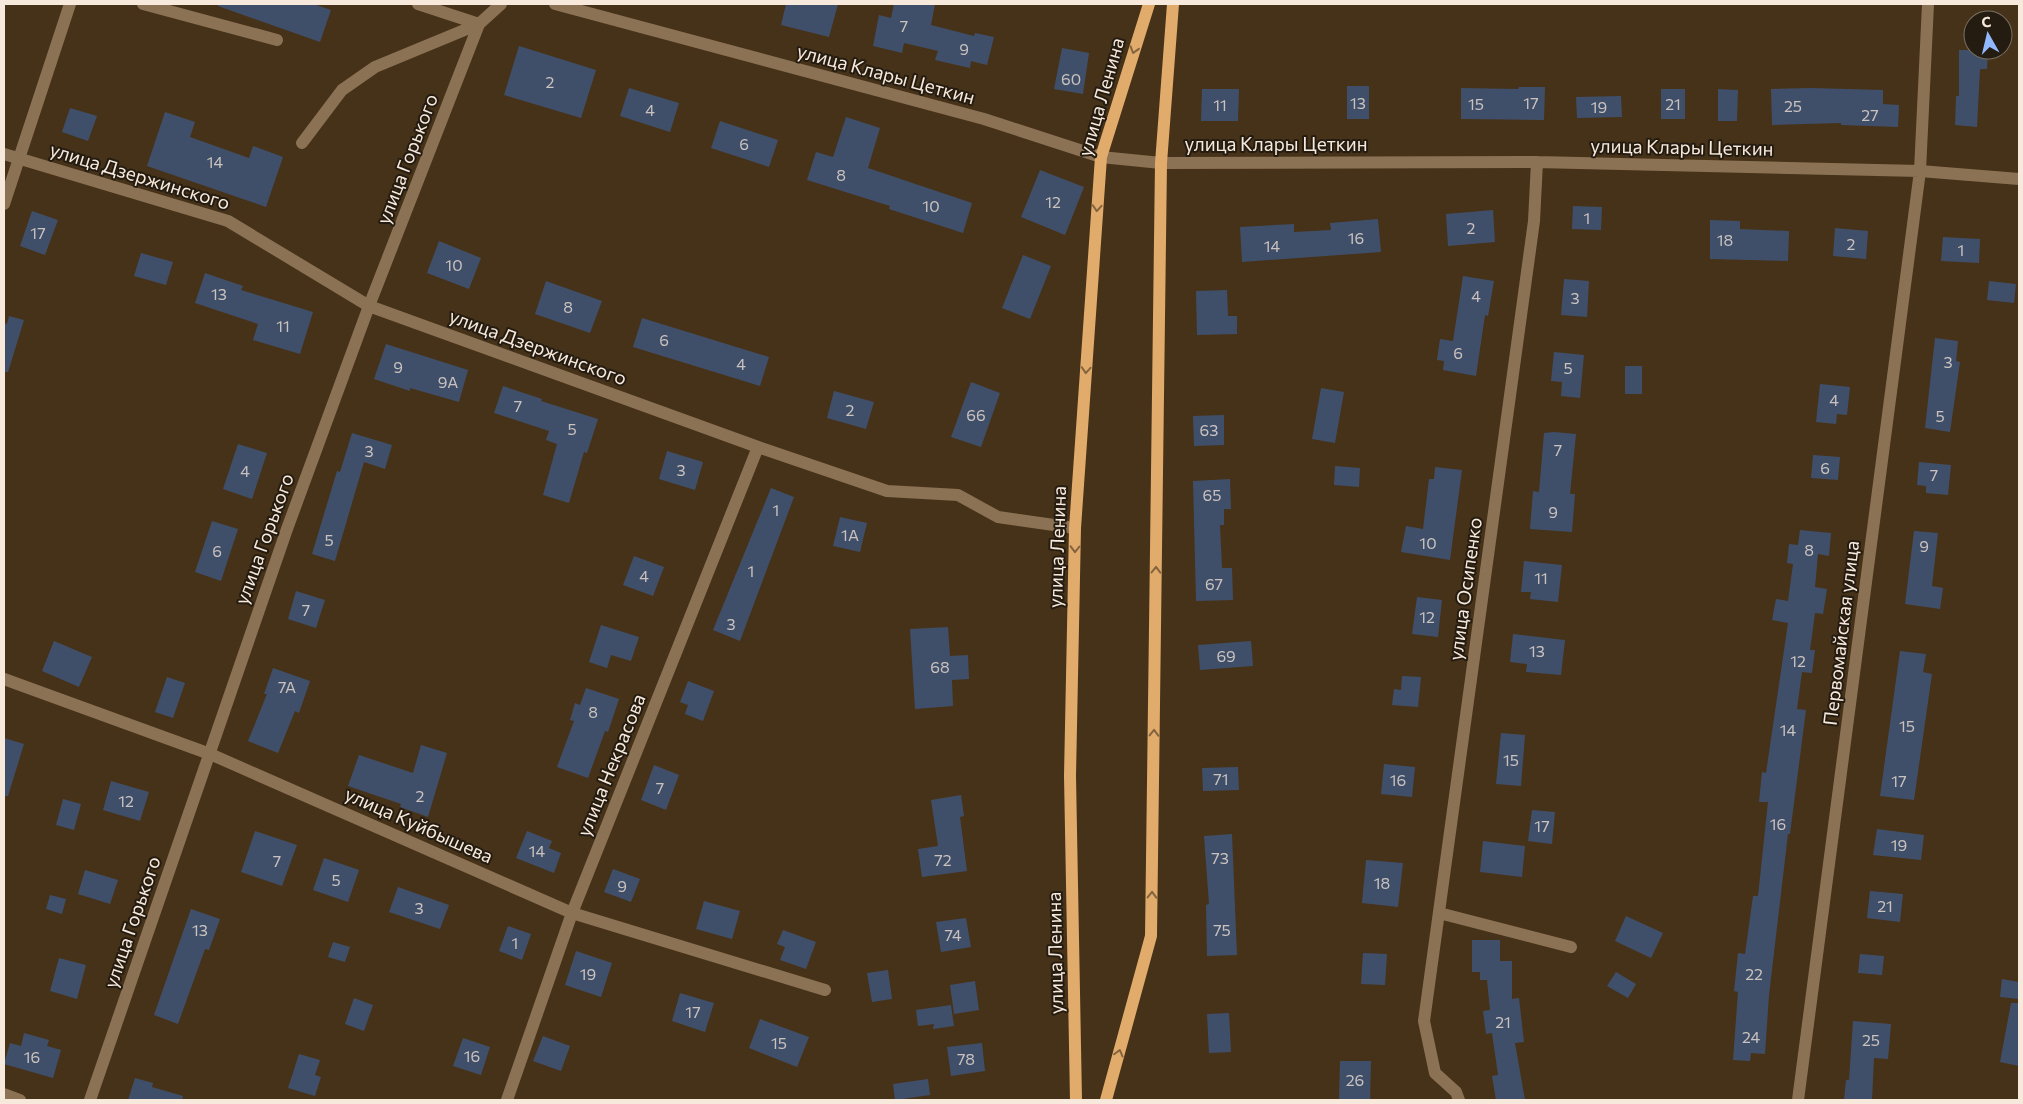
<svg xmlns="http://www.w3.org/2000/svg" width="2023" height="1104" viewBox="0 0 2023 1104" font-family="Commissioner,sans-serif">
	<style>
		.building { fill: #404f69 }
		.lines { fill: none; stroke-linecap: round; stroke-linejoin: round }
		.minor { stroke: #8c7254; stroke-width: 12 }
		.major { stroke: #e1ab6c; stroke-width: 12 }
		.oneway { stroke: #83643e }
		.labels { text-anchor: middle; stroke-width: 4; stroke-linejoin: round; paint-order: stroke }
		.number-label { font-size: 16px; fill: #c9c2be }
		.street-label { font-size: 19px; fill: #f7e9db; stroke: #251c11 }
	</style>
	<rect width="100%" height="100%" fill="#463219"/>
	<path class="building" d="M 218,4 L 313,4 L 331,10 L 320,42 L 218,6 Z
		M 786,4 L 838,4 L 829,37 L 781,25 Z
		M 894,4 L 935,4 L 931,25 L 974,36 L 975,33 L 994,37 L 987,65 L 971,61 L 970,68 L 935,60 L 938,51 L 904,43 L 902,53 L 873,46 L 879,15 L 891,18 Z
		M 519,46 L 596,70 L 581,118 L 504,95 Z
		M 1062,48 L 1089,53 L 1083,94 L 1054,89 Z
		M 1959,50 L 1988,50 L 1987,69 L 1980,69 L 1977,127 L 1955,125 L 1956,96 L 1959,96 Z
		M 1347,86 L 1369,86 L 1369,119 L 1347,119 Z
		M 1519,87 L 1545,87 L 1544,120 L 1461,119 L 1461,88 L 1518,89 Z
		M 629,88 L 679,103 L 670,132 L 620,116 Z
		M 1811,88 L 1883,90 L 1883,104 L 1899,105 L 1898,127 L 1841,125 L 1841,123 L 1772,125 L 1771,89 Z
		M 1202,89 L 1239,89 L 1238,121 L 1201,121 Z
		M 1661,89 L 1685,89 L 1685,119 L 1661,119 Z
		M 1718,89 L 1738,90 L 1737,121 L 1718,121 Z
		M 1621,96 L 1622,117 L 1577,118 L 1576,97 Z
		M 70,108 L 97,116 L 88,141 L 62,132 Z
		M 165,112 L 195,122 L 190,137 L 249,158 L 253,146 L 283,157 L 266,207 L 147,166 Z
		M 846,117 L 880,128 L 868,168 L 972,203 L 963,233 L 889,209 L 890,206 L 807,180 L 816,152 L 833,157 Z
		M 720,121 L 778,140 L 769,167 L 711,148 Z
		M 1040,170 L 1084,187 L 1065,235 L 1021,217 Z
		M 1573,206 L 1602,207 L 1601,230 L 1572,229 Z
		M 1493,210 L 1495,242 L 1448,246 L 1446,214 Z
		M 32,211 L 58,220 L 45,255 L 20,246 Z
		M 1378,219 L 1381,252 L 1242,262 L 1240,227 L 1294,224 L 1294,232 L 1331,230 L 1330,223 Z
		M 1710,220 L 1740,221 L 1740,229 L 1789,231 L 1788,261 L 1710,259 Z
		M 1835,228 L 1868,231 L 1866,259 L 1833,256 Z
		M 1943,237 L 1980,239 L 1979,263 L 1941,261 Z
		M 439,241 L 481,258 L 469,289 L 427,273 Z
		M 141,253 L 173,262 L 166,285 L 134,276 Z
		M 1023,255 L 1051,266 L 1030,319 L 1002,308 Z
		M 205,273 L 243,286 L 241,290 L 313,312 L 300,354 L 253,340 L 258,324 L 195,303 Z
		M 1463,276 L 1494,281 L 1488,316 L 1485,315 L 1476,376 L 1443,370 L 1444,361 L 1437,360 L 1440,339 L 1453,341 Z
		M 1564,279 L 1589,281 L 1587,317 L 1561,315 Z
		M 546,281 L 602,301 L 590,333 L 535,314 Z
		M 1989,281 L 2016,284 L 2014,303 L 1987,300 Z
		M 1227,290 L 1228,316 L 1237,316 L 1237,334 L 1197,335 L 1196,291 Z
		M 9,316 L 24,320 L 8,372 L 4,372 L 4,323 L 7,324 Z
		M 642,318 L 769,357 L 760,386 L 633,347 Z
		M 1935,338 L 1958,341 L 1956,361 L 1960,362 L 1950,432 L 1925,428 Z
		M 386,344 L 468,370 L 459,402 L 410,388 L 410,391 L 374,379 Z
		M 1554,352 L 1584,355 L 1580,398 L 1561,396 L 1562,382 L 1551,381 Z
		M 1625,366 L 1642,366 L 1642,394 L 1625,394 Z
		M 971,382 L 1000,393 L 981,447 L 951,437 Z
		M 1820,384 L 1850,387 L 1847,415 L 1837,414 L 1836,424 L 1816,422 Z
		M 503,386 L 542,399 L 541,401 L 598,419 L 587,453 L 584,452 L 569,503 L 543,495 L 557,444 L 546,440 L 549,431 L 494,413 Z
		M 1321,388 L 1344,392 L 1335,443 L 1312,439 Z
		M 834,391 L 874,402 L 866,429 L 827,418 Z
		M 1224,415 L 1224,445 L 1194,446 L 1193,416 Z
		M 1554,432 L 1576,434 L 1570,494 L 1575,494 L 1572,532 L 1530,529 L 1533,491 L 1539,492 L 1544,433 Z
		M 352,433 L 392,445 L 385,469 L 364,462 L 335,561 L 312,554 L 337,471 L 340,472 Z
		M 238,444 L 267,453 L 252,499 L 223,489 Z
		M 667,451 L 703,462 L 695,490 L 659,479 Z
		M 1813,455 L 1840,457 L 1838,480 L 1811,478 Z
		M 1919,462 L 1951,465 L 1948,495 L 1926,493 L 1926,486 L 1917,485 Z
		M 1335,466 L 1360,468 L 1359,487 L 1334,485 Z
		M 1435,467 L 1462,470 L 1450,560 L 1401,552 L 1406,526 L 1423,529 L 1429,479 L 1434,479 Z
		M 1230,479 L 1231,509 L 1224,509 L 1224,525 L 1220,525 L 1222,568 L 1232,568 L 1233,600 L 1196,601 L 1193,481 Z
		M 771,488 L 794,497 L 740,641 L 713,630 Z
		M 840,517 L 867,523 L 860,552 L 833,546 Z
		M 212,521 L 238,529 L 221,581 L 195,572 Z
		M 1800,530 L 1831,533 L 1829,556 L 1818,554 L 1815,587 L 1827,589 L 1823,614 L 1815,613 L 1810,650 L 1815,650 L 1812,673 L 1802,672 L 1797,709 L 1806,710 L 1790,834 L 1788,834 L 1769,995 L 1765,1054 L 1751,1053 L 1750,1061 L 1733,1060 L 1738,992 L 1734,991 L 1738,953 L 1745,954 L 1753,896 L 1758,896 L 1768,802 L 1759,802 L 1762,772 L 1766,773 L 1788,623 L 1772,620 L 1776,599 L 1788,601 L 1793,564 L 1787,563 L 1789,544 L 1798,545 Z
		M 1914,531 L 1938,533 L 1932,586 L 1943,588 L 1940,609 L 1905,604 Z
		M 634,556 L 664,567 L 653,596 L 623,585 Z
		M 1524,561 L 1562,565 L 1558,602 L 1530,599 L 1531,592 L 1521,592 Z
		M 296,591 L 325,600 L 316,628 L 288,619 Z
		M 1417,597 L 1442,600 L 1438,637 L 1412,634 Z
		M 601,625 L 639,637 L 631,661 L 611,655 L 607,668 L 589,662 Z
		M 948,627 L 950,656 L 968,655 L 969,679 L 952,680 L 953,706 L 915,709 L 910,629 Z
		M 1513,634 L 1565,640 L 1561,675 L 1526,672 L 1527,664 L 1510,662 Z
		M 54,641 L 92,657 L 79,687 L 42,671 Z
		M 1251,641 L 1253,666 L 1200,670 L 1198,645 Z
		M 1900,651 L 1926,654 L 1923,672 L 1932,674 L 1914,800 L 1880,796 Z
		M 273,668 L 310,681 L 299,713 L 295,711 L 278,753 L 248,741 L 267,694 L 264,694 Z
		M 1402,676 L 1421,677 L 1418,707 L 1392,705 L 1394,689 L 1401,690 Z
		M 167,677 L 185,683 L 173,718 L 155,712 Z
		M 688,681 L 714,691 L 703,721 L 685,714 L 688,705 L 680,702 Z
		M 586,688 L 619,699 L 608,732 L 605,731 L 588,778 L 557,767 L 574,721 L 570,720 L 575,703 L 580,705 Z
		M 1501,733 L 1525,735 L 1521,786 L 1496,784 Z
		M 4,738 L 24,744 L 8,796 L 4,796 Z
		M 421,745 L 447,753 L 428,817 L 400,807 L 401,804 L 348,786 L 359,755 L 413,773 Z
		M 1384,764 L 1415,767 L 1412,797 L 1381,794 Z
		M 654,765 L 679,775 L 666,810 L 641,800 Z
		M 1238,767 L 1239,790 L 1203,791 L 1202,768 Z
		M 111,781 L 149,792 L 140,821 L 103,810 Z
		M 961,795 L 964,816 L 960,817 L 967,871 L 922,877 L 918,849 L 938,846 L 931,800 Z
		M 63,799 L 81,804 L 74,830 L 56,825 Z
		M 1532,810 L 1555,812 L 1552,844 L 1528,841 Z
		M 1877,829 L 1924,835 L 1921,860 L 1873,855 Z
		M 255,831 L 297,845 L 282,886 L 241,872 Z
		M 527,831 L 552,841 L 549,848 L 561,853 L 554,873 L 516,858 Z
		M 1232,834 L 1237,955 L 1207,956 L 1206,905 L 1209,904 L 1204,836 Z
		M 1483,841 L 1525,846 L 1522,877 L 1480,872 Z
		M 324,858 L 359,870 L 348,902 L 313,890 Z
		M 1366,860 L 1403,863 L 1398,907 L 1362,903 Z
		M 613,869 L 640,879 L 631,902 L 604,892 Z
		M 85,870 L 118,880 L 110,904 L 78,894 Z
		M 398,887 L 449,905 L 440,929 L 389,912 Z
		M 1870,891 L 1903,894 L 1900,922 L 1867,918 Z
		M 50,895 L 66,899 L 62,914 L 46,909 Z
		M 704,901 L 740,911 L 732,939 L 696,929 Z
		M 191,909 L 220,919 L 209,950 L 205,949 L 178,1024 L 154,1015 Z
		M 1626,916 L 1663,933 L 1651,958 L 1615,941 Z
		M 966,918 L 971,947 L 941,952 L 936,922 Z
		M 508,926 L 531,934 L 522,960 L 499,951 Z
		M 783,930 L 816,942 L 806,969 L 780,960 L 785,947 L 777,944 Z
		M 1472,940 L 1500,940 L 1500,961 L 1512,961 L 1512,999 L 1519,998 L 1524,1042 L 1515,1043 L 1525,1100 L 1496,1100 L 1492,1076 L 1498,1075 L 1492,1033 L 1486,1034 L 1483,1011 L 1490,1010 L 1487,980 L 1480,980 L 1480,972 L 1472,972 Z
		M 333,942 L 350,947 L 345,962 L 328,957 Z
		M 576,951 L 612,963 L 601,997 L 565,985 Z
		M 1363,953 L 1387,954 L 1385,985 L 1361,984 Z
		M 1860,954 L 1884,956 L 1882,975 L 1858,973 Z
		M 59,958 L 86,965 L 77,999 L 50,991 Z
		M 888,970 L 892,999 L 872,1002 L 867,973 Z
		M 1616,972 L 1636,984 L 1628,998 L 1607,986 Z
		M 2002,979 L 2019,982 L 2019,999 L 2000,997 Z
		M 975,981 L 979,1010 L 954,1014 L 950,985 Z
		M 680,993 L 714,1003 L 705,1032 L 672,1021 Z
		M 354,998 L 373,1005 L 364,1031 L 345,1024 Z
		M 2011,1003 L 2019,1003 L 2019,1066 L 2000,1062 Z
		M 951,1005 L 954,1026 L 933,1029 L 934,1024 L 918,1026 L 916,1010 Z
		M 1229,1013 L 1231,1052 L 1209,1053 L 1207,1014 Z
		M 760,1019 L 809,1037 L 797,1067 L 749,1048 Z
		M 1853,1021 L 1891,1024 L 1888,1059 L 1874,1058 L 1872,1100 L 1844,1100 L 1846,1080 L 1849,1080 Z
		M 24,1033 L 49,1040 L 47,1046 L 61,1050 L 53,1078 L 4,1064 L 10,1043 L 21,1046 Z
		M 543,1036 L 570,1046 L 561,1071 L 533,1061 Z
		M 463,1038 L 490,1047 L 481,1075 L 453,1066 Z
		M 982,1043 L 985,1071 L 951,1076 L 947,1047 Z
		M 299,1054 L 320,1060 L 315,1075 L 321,1077 L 315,1096 L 288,1088 Z
		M 1340,1061 L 1371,1061 L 1370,1100 L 1339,1100 Z
		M 135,1078 L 153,1083 L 152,1087 L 183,1096 L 182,1100 L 128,1100 Z
		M 928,1079 L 930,1095 L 895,1100 L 893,1084 Z"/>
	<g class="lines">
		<path class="minor" d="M 143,4 L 277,40
			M 418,4 L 479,24
			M 555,4 L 984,119 L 1101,157 L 1161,163 L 1537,162 L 1920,171 L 2019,179
			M 302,143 L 342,90 L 375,67 L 479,24
			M 4,154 L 228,221 L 369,306 L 758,447 L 887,491 L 958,495 L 998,517 L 1075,528
			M 4,204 L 70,4
			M 4,679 L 210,754 L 572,913 L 825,990
			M 1439,913 L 1571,947
			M 4,1094 L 20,1100
			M 90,1100 L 287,529 L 369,306 L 479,24 L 501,4
			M 507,1100 L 572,913 L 758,447
			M 1459,1100 L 1456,1092 L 1435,1073 L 1424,1021 L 1534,221 L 1537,162
			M 1798,1100 L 1920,171 L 1928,4"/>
		<path class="major" d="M 1076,1100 L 1070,776 L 1075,528 L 1101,157 L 1149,4
			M 1106,1100 L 1151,936 L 1161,163 L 1173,4"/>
	</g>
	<defs><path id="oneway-chevron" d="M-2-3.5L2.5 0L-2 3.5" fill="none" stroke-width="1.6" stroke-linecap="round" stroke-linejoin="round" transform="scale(1.25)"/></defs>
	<g class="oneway">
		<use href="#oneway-chevron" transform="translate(1134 50) rotate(107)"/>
		<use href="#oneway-chevron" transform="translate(1097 208) rotate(94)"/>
		<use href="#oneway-chevron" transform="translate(1086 370) rotate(94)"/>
		<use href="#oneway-chevron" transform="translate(1075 549) rotate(91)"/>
		<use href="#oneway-chevron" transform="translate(1156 570) rotate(-89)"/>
		<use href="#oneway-chevron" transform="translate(1154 733) rotate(-89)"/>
		<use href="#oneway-chevron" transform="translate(1152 895) rotate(-89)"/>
		<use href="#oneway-chevron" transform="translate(1119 1053) rotate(-75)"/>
	</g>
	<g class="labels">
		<g class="number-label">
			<text x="904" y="32">7</text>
			<text x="964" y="55">9</text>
			<text x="1071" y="85">60</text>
			<text x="550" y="88">2</text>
			<text x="1358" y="109">13</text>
			<text x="1531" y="109">17</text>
			<text x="1476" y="110">15</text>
			<text x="1673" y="110">21</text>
			<text x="1220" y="111">11</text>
			<text x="1793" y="112">25</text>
			<text x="1599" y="113">19</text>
			<text x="650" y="116">4</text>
			<text x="1870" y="121">27</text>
			<text x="744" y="150">6</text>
			<text x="215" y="168">14</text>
			<text x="841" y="181">8</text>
			<text x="1053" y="208">12</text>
			<text x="931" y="212">10</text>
			<text x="1587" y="224">1</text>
			<text x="1471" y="234">2</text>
			<text x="38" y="239">17</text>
			<text x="1356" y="244">16</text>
			<text x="1725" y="246">18</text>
			<text x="1851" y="250">2</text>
			<text x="1272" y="252">14</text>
			<text x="1961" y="256">1</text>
			<text x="454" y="271">10</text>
			<text x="219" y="300">13</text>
			<text x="1476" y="302">4</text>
			<text x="1575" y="304">3</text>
			<text x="568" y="313">8</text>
			<text x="283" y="332">11</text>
			<text x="664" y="346">6</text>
			<text x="1458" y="359">6</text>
			<text x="1948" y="368">3</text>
			<text x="741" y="370">4</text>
			<text x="398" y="373">9</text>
			<text x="1568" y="374">5</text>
			<text x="448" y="388">9А</text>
			<text x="1834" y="406">4</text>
			<text x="518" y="412">7</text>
			<text x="850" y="416">2</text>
			<text x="976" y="421">66</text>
			<text x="1940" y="422">5</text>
			<text x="572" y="435">5</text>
			<text x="1209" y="436">63</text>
			<text x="1558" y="456">7</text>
			<text x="369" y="457">3</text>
			<text x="1825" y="474">6</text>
			<text x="681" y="476">3</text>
			<text x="245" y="477">4</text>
			<text x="1934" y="481">7</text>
			<text x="1212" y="501">65</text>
			<text x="776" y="516">1</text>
			<text x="1553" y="518">9</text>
			<text x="850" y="541">1А</text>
			<text x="329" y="546">5</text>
			<text x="1428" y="549">10</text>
			<text x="1924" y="552">9</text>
			<text x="1809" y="556">8</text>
			<text x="217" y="557">6</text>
			<text x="751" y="577">1</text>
			<text x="644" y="582">4</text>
			<text x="1541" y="584">11</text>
			<text x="1214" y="590">67</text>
			<text x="306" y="616">7</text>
			<text x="1427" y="623">12</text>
			<text x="731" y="630">3</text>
			<text x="1537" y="657">13</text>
			<text x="1226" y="662">69</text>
			<text x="1798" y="667">12</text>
			<text x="940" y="673">68</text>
			<text x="287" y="693">7А</text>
			<text x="593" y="718">8</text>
			<text x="1907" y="732">15</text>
			<text x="1788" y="736">14</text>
			<text x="1511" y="766">15</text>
			<text x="1221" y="785">71</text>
			<text x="1398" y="786">16</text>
			<text x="1899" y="787">17</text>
			<text x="660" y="794">7</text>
			<text x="420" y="802">2</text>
			<text x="126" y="807">12</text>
			<text x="1778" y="830">16</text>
			<text x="1542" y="832">17</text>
			<text x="1899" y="851">19</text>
			<text x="537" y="857">14</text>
			<text x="1220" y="864">73</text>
			<text x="943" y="866">72</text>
			<text x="277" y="867">7</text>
			<text x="336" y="886">5</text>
			<text x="1382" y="889">18</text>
			<text x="622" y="892">9</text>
			<text x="1885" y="912">21</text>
			<text x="419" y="914">3</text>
			<text x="200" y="936">13</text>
			<text x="1222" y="936">75</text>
			<text x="953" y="941">74</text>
			<text x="515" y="949">1</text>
			<text x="588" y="980">19</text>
			<text x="1754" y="980">22</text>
			<text x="693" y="1018">17</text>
			<text x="1503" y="1028">21</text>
			<text x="1751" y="1043">24</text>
			<text x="1871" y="1046">25</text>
			<text x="779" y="1049">15</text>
			<text x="472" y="1062">16</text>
			<text x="32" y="1063">16</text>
			<text x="966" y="1065">78</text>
			<text x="1355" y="1086">26</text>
		</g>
		<g class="street-label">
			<text transform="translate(886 74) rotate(15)" y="7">улица Клары Цеткин</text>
			<text transform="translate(1101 97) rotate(-74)" y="7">улица Ленина</text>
			<text x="1276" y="151">улица Клары Цеткин</text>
			<text transform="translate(1682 147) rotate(1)" y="7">улица Клары Цеткин</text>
			<text transform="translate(407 159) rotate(-69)" y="7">улица Горького</text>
			<text transform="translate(140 176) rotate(17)" y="7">улица Дзержинского</text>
			<text transform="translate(538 347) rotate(20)" y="7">улица Дзержинского</text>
			<text transform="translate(264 539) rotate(-70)" y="7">улица Горького</text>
			<text transform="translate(1057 547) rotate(-88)" y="7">улица Ленина</text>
			<text transform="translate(1465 589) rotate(-82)" y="7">улица Осипенко</text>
			<text transform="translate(1841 633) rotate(-83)" y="7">Первомайская улица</text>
			<text transform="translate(611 765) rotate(-68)" y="7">улица Некрасова</text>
			<text transform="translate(419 825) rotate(24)" y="7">улица Куйбышева</text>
			<text transform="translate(132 922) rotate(-71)" y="7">улица Горького</text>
			<text transform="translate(1055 953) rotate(-91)" y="7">улица Ленина</text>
		</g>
	</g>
	<rect width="2023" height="1104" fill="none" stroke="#f7e9db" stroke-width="10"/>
	<g transform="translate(1988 35) rotate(352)"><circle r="24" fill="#251c11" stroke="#796e62"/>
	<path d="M0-4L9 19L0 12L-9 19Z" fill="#91b8fd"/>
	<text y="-8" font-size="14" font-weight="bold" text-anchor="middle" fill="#f7e9db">С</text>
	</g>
</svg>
